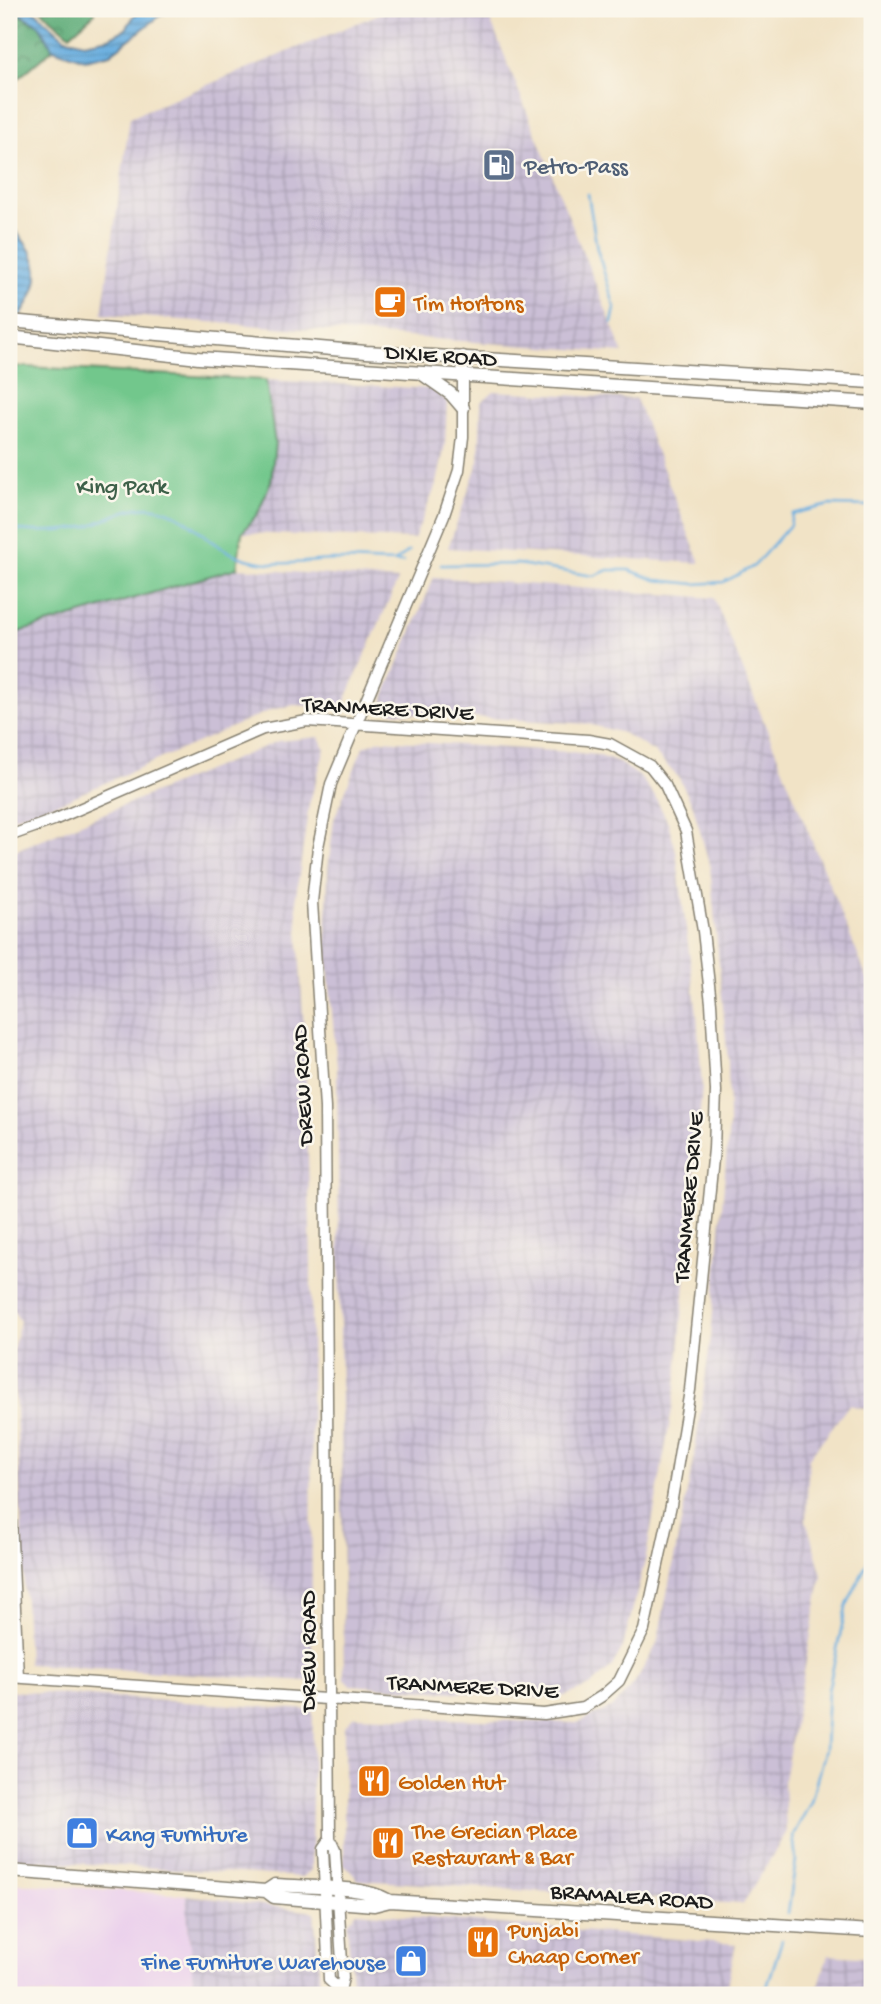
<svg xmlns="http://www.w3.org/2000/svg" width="881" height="2004" viewBox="0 0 881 2004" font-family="'Gochi Hand',sans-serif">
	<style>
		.built { fill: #ebd1ec }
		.industrial { fill: url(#industrial-grid) }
		.forest { fill: url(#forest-crowns); stroke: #3c644a; stroke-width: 2 }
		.park { fill: #72c78c; stroke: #477254; stroke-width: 2 }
		.water { fill: url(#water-rules); stroke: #44667e; stroke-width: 2 }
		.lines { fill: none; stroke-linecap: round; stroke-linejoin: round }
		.stream { stroke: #6bafe0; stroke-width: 2.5 }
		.minor-casing { stroke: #868071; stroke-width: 13 }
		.major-casing { stroke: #868071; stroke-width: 15 }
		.minor { stroke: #fff; stroke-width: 10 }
		.major { stroke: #fff; stroke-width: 12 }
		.labels { text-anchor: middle; stroke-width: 5; stroke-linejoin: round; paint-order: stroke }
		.service-label { font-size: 23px; fill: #4e5e75; stroke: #fbf7ec; text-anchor: start }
		.food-label { font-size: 23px; fill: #c56008; stroke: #fbf7ec; text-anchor: start }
		.street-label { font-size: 23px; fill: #1c1c1c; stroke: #fbf7ec }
		.park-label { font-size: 23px; fill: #3e6049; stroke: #fbf7ec }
		.shop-label { font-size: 23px; fill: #366cbe; stroke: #fbf7ec; text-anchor: start }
	</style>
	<defs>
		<pattern id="industrial-grid" width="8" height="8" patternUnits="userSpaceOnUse" patternTransform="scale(1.75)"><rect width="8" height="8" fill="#cbbfd6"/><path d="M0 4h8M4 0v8" fill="none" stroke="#aea4b7"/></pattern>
		<pattern id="forest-crowns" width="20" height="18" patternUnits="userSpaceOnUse" patternTransform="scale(1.75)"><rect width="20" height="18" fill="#5dac78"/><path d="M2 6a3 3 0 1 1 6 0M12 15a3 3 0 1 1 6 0" fill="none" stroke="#4c8b62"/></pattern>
		<pattern id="water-rules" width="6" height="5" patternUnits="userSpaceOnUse" patternTransform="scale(1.75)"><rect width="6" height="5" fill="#6bafe0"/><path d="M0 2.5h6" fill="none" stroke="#578eb5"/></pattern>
	</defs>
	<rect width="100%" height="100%" fill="#fbf7ec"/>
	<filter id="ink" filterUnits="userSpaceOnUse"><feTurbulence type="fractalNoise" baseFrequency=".0143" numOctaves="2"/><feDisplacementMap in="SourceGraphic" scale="14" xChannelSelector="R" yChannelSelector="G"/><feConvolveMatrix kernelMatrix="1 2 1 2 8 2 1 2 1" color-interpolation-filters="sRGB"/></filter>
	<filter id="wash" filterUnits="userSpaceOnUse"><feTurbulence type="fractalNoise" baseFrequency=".00686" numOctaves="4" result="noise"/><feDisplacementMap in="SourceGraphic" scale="28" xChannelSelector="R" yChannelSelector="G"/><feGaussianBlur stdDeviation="1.57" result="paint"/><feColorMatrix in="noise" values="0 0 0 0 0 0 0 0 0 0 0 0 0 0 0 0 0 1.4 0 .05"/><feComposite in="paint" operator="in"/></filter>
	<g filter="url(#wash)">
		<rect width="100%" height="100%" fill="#f1e3c6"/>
		<path class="built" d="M 9,1883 L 186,1895 L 194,1995 L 9,1995 Z"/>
		<path class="industrial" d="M 391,9 L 486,9 L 623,353 L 102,314 L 130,117 Z
			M 266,380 L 433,389 L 447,401 L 445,445 L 437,483 L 414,539 L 242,533 L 258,513 L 275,443 Z
			M 494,391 L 636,399 L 700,563 L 448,548 L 479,460 L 481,402 Z
			M 237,568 L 398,580 L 342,708 L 294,705 L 271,710 L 66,800 L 9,819 L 9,635 Z
			M 434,577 L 714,598 L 872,990 L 872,1410 L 849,1405 L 809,1458 L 806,1520 L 822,1575 L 784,1780 L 786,1833 L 743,1904 L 358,1880 L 344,1864 L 344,1727 L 354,1716 L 577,1723 L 613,1707 L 634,1684 L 657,1644 L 695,1452 L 711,1336 L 729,1125 L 728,1062 L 710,867 L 693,806 L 679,778 L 654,752 L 623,733 L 588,724 L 388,712 L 382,702 Z
			M 319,737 L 325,749 L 309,805 L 296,896 L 305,1049 L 311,1261 L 312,1677 L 307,1681 L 28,1664 L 13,1349 L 20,1321 L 9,1304 L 9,853 L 278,741 Z
			M 380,740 L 571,752 L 597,755 L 619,763 L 639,776 L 654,795 L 668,822 L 676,852 L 697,1013 L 702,1087 L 676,1387 L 646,1557 L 623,1647 L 611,1668 L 590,1686 L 565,1696 L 538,1698 L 351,1685 L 344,1679 L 337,1067 L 326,945 L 328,870 L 334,819 L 363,747 Z
			M 9,1691 L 310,1710 L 313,1712 L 311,1870 L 303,1877 L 9,1859 Z
			M 186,1895 L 314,1912 L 321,1995 L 194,1995 Z
			M 357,1912 L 736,1944 L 725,1995 L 353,1995 L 347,1923 Z
			M 828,1955 L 872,1958 L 872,1995 L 816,1995 Z"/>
		<path class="forest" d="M 9,9 L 39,25 L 53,49 L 9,86 Z
			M 40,9 L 95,9 L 95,13 L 70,35 Z"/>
		<path class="park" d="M 9,366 L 266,380 L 275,443 L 271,481 L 258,513 L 242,533 L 237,568 L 9,635 Z"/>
		<path class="water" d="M 12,9 L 33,9 L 65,38 L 84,43 L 109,38 L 126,29 L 136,13 L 146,9 L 169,9 L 110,54 L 85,60 L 53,49 L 39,25 Z
			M 9,224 C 55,272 37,287 9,337 L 9,309 L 18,275 L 9,255 Z"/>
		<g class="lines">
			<path class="stream" d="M 588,194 L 597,249 L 615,308 L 612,323
				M 9,529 C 36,532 61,533 88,526 C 111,519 130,504 155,508 C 191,514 206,544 238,556 C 270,569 301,561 333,560 C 356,560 380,562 403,562
				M 395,561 L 409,551
				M 441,565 L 518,564 L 594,576 L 608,570 L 629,570 L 656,580 L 695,584 L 724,582 L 754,566 L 790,525 L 792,514 L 830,505 L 872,506
				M 788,1913 L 796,1860 L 793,1835 L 811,1802 L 825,1749 L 828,1691 L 846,1607 L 872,1553
				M 770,1995 L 767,1987 L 782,1940"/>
		</g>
	</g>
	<g filter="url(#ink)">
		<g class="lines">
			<defs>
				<path id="minor" d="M 9,836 L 54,820 L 263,729 L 307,721 L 588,740 L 610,744 L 650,766 L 665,785 L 686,831 L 703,931 L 711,1003 L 716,1091 L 714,1149 L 690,1390 L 671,1505 L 644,1630 L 619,1681 L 602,1696 L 583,1708 L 544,1714 L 9,1677
					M 9,1473 L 18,1677
					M 330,1839 L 323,1849 L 329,1980 L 338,1988
					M 339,1995 L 343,1978 L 335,1850 L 330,1839 L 325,1108 L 312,902 L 318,847 L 331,784 L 444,515 L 459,470 L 463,437 L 463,356"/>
				<path id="major" d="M 9,321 L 366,352 L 872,382
					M 9,337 L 199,358 L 872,403
					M 424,375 L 451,394 L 463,408
					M 9,1871 L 266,1891 L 274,1897 L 374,1905 L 390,1901 L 872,1931
					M 266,1891 L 275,1885 C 311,1888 358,1884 390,1901"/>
			</defs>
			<use href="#minor" class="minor-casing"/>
			<use href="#major" class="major-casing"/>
			<use href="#minor" class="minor"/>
			<use href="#major" class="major"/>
		</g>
	</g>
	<defs>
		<symbol id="fuel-square" viewBox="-11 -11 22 22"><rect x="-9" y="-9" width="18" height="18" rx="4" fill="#5c6f8a" stroke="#fbf7ec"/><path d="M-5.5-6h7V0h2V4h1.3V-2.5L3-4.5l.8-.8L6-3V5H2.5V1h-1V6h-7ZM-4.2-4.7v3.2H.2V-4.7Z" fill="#fff"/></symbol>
		<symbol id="cafe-square" viewBox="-11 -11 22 22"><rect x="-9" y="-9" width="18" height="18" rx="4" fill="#e8710a" stroke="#fbf7ec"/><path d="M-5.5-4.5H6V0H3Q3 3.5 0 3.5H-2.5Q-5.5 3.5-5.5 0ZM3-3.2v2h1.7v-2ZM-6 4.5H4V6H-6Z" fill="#fff"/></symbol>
		<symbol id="restaurant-square" viewBox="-11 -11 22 22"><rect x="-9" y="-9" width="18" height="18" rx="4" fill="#e8710a" stroke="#fbf7ec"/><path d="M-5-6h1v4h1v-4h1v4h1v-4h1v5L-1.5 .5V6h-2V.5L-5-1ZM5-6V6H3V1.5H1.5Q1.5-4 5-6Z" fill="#fff"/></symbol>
		<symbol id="shop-square" viewBox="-11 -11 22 22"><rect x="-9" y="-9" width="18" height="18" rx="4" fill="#3f7fe0" stroke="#fbf7ec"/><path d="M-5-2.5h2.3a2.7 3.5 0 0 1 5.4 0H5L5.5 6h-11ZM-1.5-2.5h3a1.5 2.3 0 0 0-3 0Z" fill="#fff"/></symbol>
	</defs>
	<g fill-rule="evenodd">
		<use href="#fuel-square" x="480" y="146" width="38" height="38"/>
		<use href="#cafe-square" x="371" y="283" width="38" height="38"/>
		<use href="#restaurant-square" x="355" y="1762" width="38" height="38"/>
		<use href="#shop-square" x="63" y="1814" width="38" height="38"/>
		<use href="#restaurant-square" x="369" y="1824" width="38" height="38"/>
		<use href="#restaurant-square" x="464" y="1923" width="38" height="38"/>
		<use href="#shop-square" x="392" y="1942" width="38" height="38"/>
	</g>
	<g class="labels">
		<g class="service-label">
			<text x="524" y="173">Petro-Pass</text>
		</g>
		<g class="food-label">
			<text x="414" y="310">Tim Hortons</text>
			<text x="398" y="1789">Golden Hut</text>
			<text x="412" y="1838">The Grecian Place<tspan x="412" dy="26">Restaurant &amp; Bar</tspan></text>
			<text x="508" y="1937">Punjabi<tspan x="508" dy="26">Chaap Corner</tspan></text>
		</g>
		<g class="street-label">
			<text transform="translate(441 354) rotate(4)" y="8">DIXIE ROAD</text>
			<text transform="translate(388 707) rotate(3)" y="8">TRANMERE DRIVE</text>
			<text transform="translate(301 1085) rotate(-93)" y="8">DREW ROAD</text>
			<text transform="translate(687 1197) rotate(-85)" y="8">TRANMERE DRIVE</text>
			<text transform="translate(307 1651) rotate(-90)" y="8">DREW ROAD</text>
			<text transform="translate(473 1685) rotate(3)" y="8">TRANMERE DRIVE</text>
			<text transform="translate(632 1895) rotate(4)" y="8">BRAMALEA ROAD</text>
		</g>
		<g class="park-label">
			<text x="122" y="493">King Park</text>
		</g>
		<g class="shop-label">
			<text x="106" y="1841">Kang Furniture</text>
			<text x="386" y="1969" text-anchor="end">Fine Furniture Warehouse</text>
		</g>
	</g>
	<rect width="881" height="2004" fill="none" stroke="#fbf7ec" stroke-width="35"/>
</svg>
